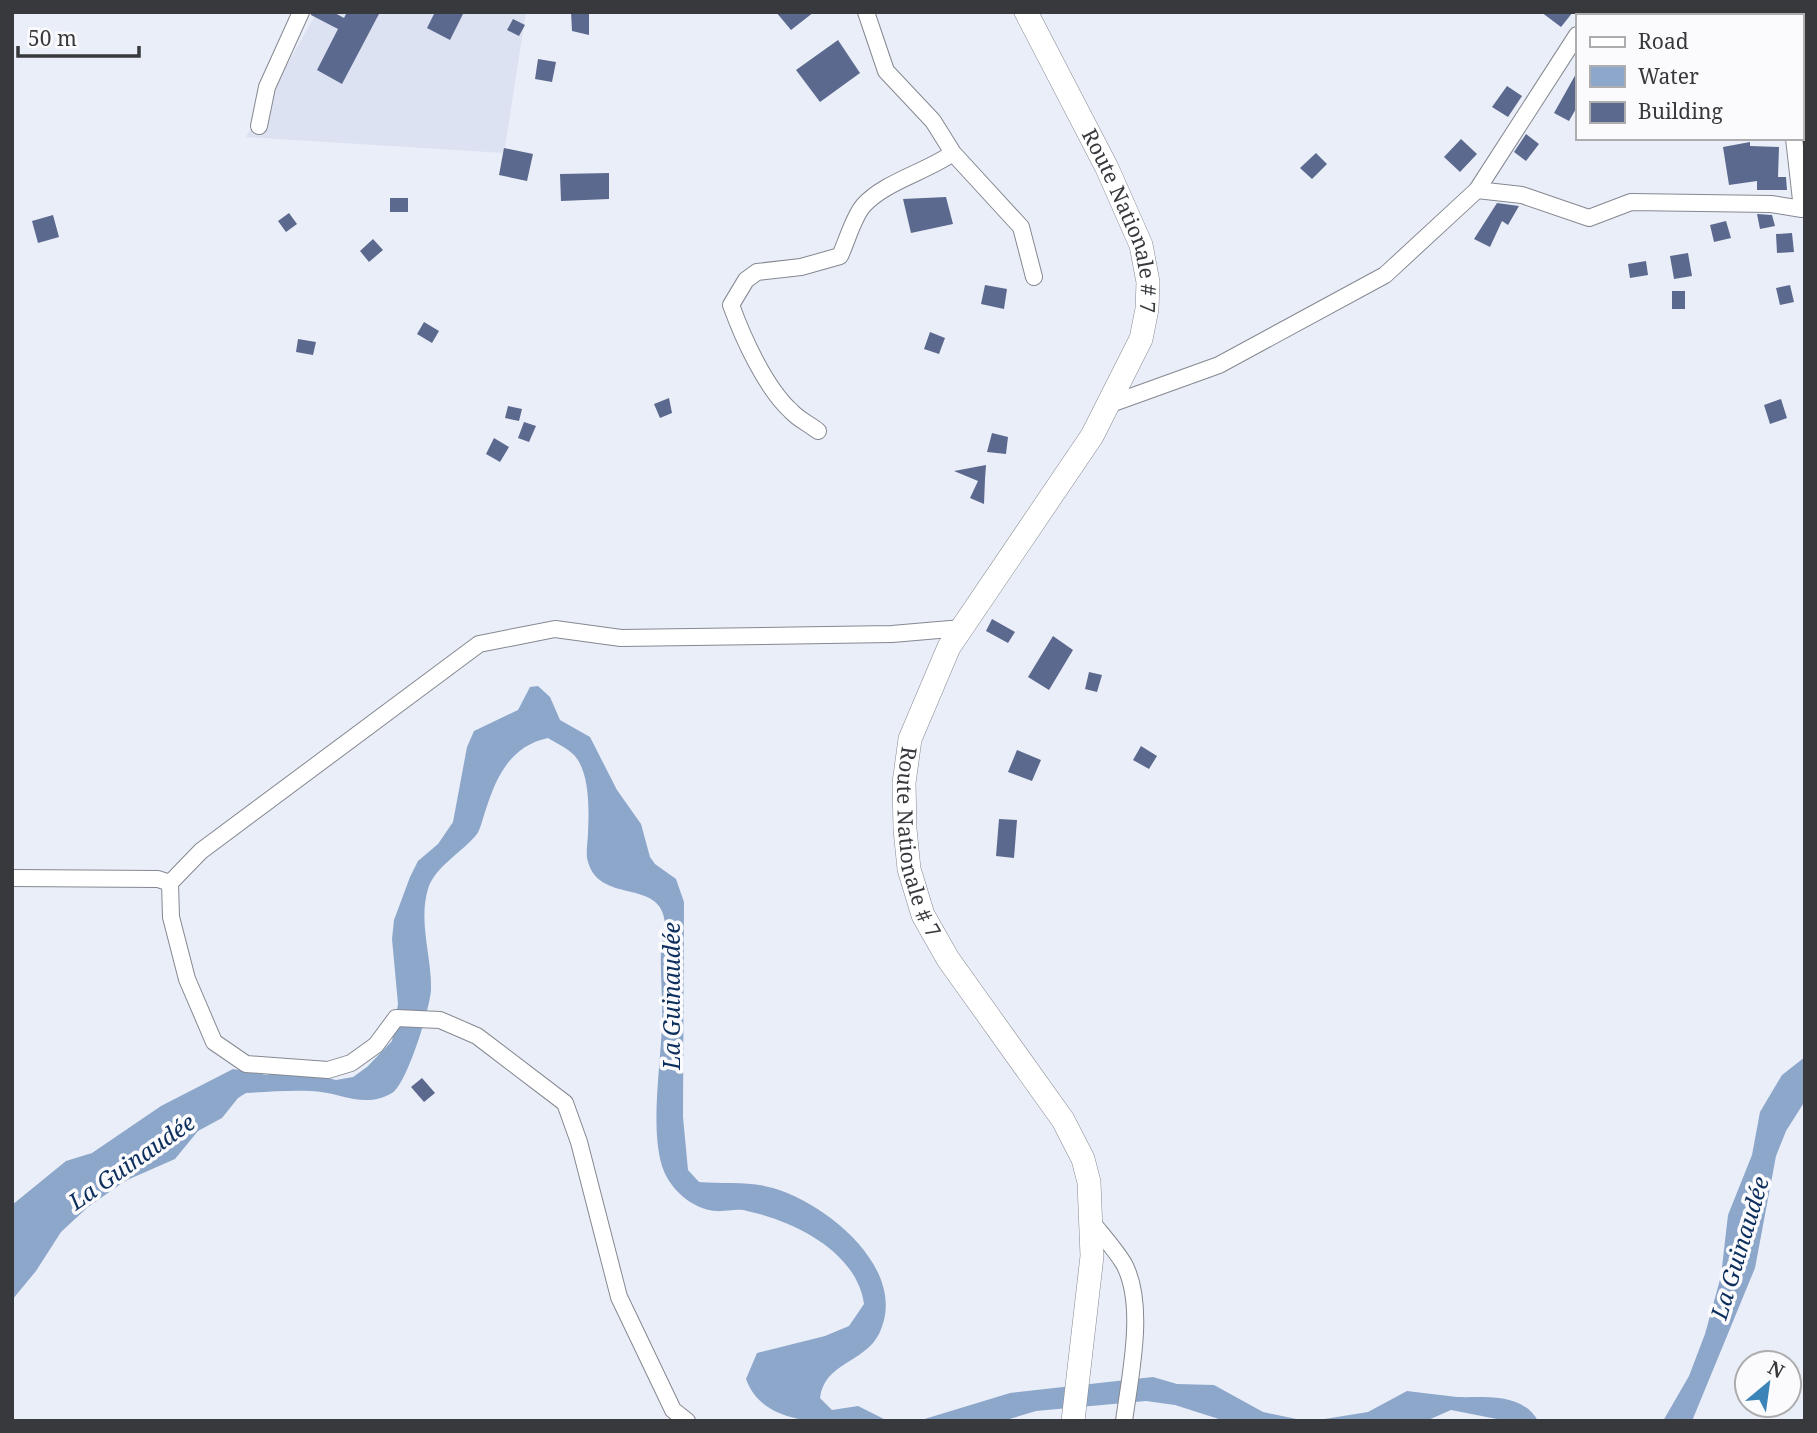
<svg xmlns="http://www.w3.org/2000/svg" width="1817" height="1433" viewBox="0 0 1817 1433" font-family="'Noto Serif',serif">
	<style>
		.built { fill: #dce2f2 }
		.water { fill: #8da7cb }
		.building { fill: #5c698e }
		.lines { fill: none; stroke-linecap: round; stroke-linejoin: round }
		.minor-casing { stroke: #848890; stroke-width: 18 }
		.primary-casing { stroke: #848890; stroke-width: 24 }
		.minor { stroke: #fff; stroke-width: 16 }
		.primary { stroke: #fff; stroke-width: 23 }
		.labels { text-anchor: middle; stroke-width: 7; stroke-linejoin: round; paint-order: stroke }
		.street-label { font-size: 21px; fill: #37393d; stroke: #fbfbfd }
		.water-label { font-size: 23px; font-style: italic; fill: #0d2f5d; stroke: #fbfbfd }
	</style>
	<rect width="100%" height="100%" fill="#eaeef8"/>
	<path class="built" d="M 317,12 L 526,12 L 504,153 L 246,137 Z"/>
	<path class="water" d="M 538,686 L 550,697 L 560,720 L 590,737 L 617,790 L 641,824 L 650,857 L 655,864 L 676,879 L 684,902 L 683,1117 L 688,1170 L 699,1182 C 724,1184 750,1181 773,1188 C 828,1204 910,1271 879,1334 C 864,1363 824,1363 820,1398 L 832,1410 L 858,1406 L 888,1421 C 840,1421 766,1433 746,1379 L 757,1353 L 825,1336 L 849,1326 L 864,1304 C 857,1252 794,1221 747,1211 C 737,1208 726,1212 716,1211 C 691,1209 669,1188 662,1166 C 650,1127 661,1064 662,1023 C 663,999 660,974 661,949 C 662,941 666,931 665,923 C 661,876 597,907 587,858 C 586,850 588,840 588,832 C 589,810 590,772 574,755 C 567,748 556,743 548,738 C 511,746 497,775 486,809 C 483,817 481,828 477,834 C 463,852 435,866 428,889 C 418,922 432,957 431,990 C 430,1008 407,1084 392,1093 C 364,1110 338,1091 310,1091 C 289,1090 267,1092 246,1093 L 238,1098 L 222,1118 L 198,1131 L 175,1159 L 125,1181 L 88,1207 L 61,1232 L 36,1271 L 12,1300 L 12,1205 L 66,1161 L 92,1153 L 161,1106 L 233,1069 L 267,1075 L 281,1071 L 307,1073 L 336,1080 L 353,1077 L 367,1067 L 392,1041 L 398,1004 L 392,939 L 394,920 L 410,877 L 418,861 L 438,844 L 453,822 L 467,747 L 474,731 L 518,710 L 530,687 Z
		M 1805,1057 L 1805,1101 L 1786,1131 L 1776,1156 L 1755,1268 L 1692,1421 L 1663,1421 L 1689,1376 L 1705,1334 L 1721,1276 L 1728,1215 L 1752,1155 L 1760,1112 L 1782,1075 Z
		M 1153,1377 L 1177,1384 L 1214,1385 L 1263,1412 L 1306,1421 L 1225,1421 L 1175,1405 L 1146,1401 L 1036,1411 L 1003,1421 L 918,1421 L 1010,1393 Z
		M 1407,1391 C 1423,1393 1440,1395 1457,1397 C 1484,1398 1522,1392 1538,1421 L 1507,1421 L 1451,1410 L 1426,1421 L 1312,1421 L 1368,1412 Z"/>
	<path class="building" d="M 311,12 L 333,12 L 344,18 L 347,12 L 380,12 L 342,84 L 317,70 L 338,29 L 311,15 Z
		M 435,12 L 464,12 L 450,40 L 427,28 Z
		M 571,12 L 589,12 L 589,35 L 572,31 Z
		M 776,12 L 814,12 L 791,30 Z
		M 1541,12 L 1573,12 L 1561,27 Z
		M 513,19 L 525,25 L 519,36 L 507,30 Z
		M 838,40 L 860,73 L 820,102 L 796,70 Z
		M 538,59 L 556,62 L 552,82 L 535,79 Z
		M 1577,72 L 1577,107 L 1569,121 L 1554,113 Z
		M 1507,86 L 1522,96 L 1508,117 L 1492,107 Z
		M 1526,134 L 1539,144 L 1526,161 L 1514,152 Z
		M 1461,139 L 1477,154 L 1460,172 L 1444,157 Z
		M 1750,142 L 1750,146 L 1779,147 L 1778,177 L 1786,177 L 1787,190 L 1757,190 L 1757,181 L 1729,185 L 1723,147 Z
		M 504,148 L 533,154 L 527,181 L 499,175 Z
		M 1316,153 L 1327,164 L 1312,179 L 1300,168 Z
		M 609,173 L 609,199 L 561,201 L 560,174 Z
		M 946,197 L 953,224 L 911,233 L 903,199 Z
		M 390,198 L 408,198 L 408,212 L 390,212 Z
		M 1497,203 L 1519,206 L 1508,225 L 1502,221 L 1490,247 L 1474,239 Z
		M 289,213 L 297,224 L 286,232 L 278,221 Z
		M 1757,214 L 1772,215 L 1775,226 L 1760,229 Z
		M 53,215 L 59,237 L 38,243 L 32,221 Z
		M 1726,221 L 1731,238 L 1714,242 L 1710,225 Z
		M 1792,233 L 1794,252 L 1777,253 L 1776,234 Z
		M 373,239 L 383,250 L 369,262 L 360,251 Z
		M 1688,253 L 1692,276 L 1674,279 L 1670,256 Z
		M 1646,261 L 1648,275 L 1630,278 L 1628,264 Z
		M 985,285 L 1007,289 L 1004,309 L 981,304 Z
		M 1790,285 L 1794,302 L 1780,305 L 1776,288 Z
		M 1672,291 L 1685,291 L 1685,309 L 1672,309 Z
		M 424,322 L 439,331 L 432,343 L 417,334 Z
		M 930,332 L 945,338 L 939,354 L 924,349 Z
		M 298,339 L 316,342 L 313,355 L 296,352 Z
		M 669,398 L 672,413 L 660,418 L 654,404 Z
		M 1781,399 L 1787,418 L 1770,424 L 1764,405 Z
		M 508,406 L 522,409 L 519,421 L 505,418 Z
		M 524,422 L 536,426 L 529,442 L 518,438 Z
		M 992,433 L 1008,437 L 1006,454 L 987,452 Z
		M 494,438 L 509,447 L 500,462 L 486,454 Z
		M 986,465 L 985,479 L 984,504 L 970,498 L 978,481 L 954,471 Z
		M 992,619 L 1015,632 L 1008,643 L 986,631 Z
		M 1053,636 L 1073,650 L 1049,690 L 1028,677 Z
		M 1089,672 L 1102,675 L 1097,692 L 1085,689 Z
		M 1141,746 L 1157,756 L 1149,769 L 1133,760 Z
		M 1017,750 L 1041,760 L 1032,781 L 1008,772 Z
		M 999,819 L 1017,820 L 1014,858 L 996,856 Z
		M 422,1078 L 435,1093 L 424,1102 L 411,1087 Z"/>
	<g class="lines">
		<defs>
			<path id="minor" d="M 866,12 L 886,71 L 933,121 L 953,153 L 1021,227 L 1034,277
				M 1774,12 L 1775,16
				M 1590,16 L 1592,12
				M 259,126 L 267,87 L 301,12
				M 1477,190 L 1522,195 L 1589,218 L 1631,202 L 1771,204 L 1802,209 L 1794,138
				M 1108,405 L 1219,365 L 1385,275 L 1477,190 L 1577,35
				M 818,431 C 809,424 798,419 791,411 C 765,387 743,338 731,305 L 746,280 L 757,272 L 801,267 L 840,256 C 847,241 853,218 863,206 C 884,182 926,172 953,153
				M 12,878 L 158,879 L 170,883
				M 1091,1221 C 1102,1235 1115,1249 1124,1264 C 1146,1305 1130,1376 1124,1421
				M 687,1421 L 673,1410 L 619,1297 L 579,1142 L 565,1103 L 477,1036 L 440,1020 L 396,1018 L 376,1045 L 351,1063 L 328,1070 L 246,1064 L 214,1042 L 187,979 L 171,917 L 170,883 L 201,851 L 479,644 L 555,629 L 621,638 L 892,634 L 962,628"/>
			<g id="primary">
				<path id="s1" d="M 1026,12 L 1107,168 L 1141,245 L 1148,282 L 1147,309 L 1141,339 L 1092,436 L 949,647 L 910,739 L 904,783 L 905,829 L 909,869 L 923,915 L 948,959 L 1063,1120 L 1083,1159 L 1089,1182 L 1092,1256 L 1073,1421"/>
			</g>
		</defs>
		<use href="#minor" class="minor-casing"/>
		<use href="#primary" class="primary-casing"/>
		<use href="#minor" class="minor"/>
		<use href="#primary" class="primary"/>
	</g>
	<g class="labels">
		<g class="street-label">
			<text dy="7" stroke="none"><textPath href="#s1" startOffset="231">Route Nationale # 7</textPath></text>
			<text dy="7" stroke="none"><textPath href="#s1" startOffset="924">Route Nationale # 7</textPath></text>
		</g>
		<g class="water-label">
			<text transform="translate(672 996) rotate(-90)" y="8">La Guinaudée</text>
			<text transform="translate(132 1162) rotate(-35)" y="8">La Guinaudée</text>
			<text transform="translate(1740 1248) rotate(-73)" y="8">La Guinaudée</text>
		</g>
	</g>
	<rect width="1817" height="1433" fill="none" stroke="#37393d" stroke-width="28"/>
	<rect x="1576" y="14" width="228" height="126" fill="#fbfbfd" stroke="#adadb0" stroke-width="2"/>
	<rect x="1590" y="37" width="35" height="10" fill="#ffffff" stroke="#adadb0" stroke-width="2"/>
	<text x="1638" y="49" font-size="21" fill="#37393d">Road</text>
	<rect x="1590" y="66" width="35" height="21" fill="#8da7cb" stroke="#adadb0" stroke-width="2"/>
	<text x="1638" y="84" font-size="21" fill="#37393d">Water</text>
	<rect x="1590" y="102" width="35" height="21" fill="#5c698e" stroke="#adadb0" stroke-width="2"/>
	<text x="1638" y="119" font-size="21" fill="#37393d">Building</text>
	<g transform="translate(1768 1384) rotate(29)"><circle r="33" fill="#fbfbfd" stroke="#adadb0" stroke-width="2"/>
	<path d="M0-5L12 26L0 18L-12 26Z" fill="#3a84b8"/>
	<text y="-10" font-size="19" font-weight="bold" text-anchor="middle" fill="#37393d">N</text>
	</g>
	<path d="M18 46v10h121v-10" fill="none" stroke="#37393d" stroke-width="3.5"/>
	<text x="28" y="46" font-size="21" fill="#37393d" stroke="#fbfbfd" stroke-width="5" paint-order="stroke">50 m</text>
</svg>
